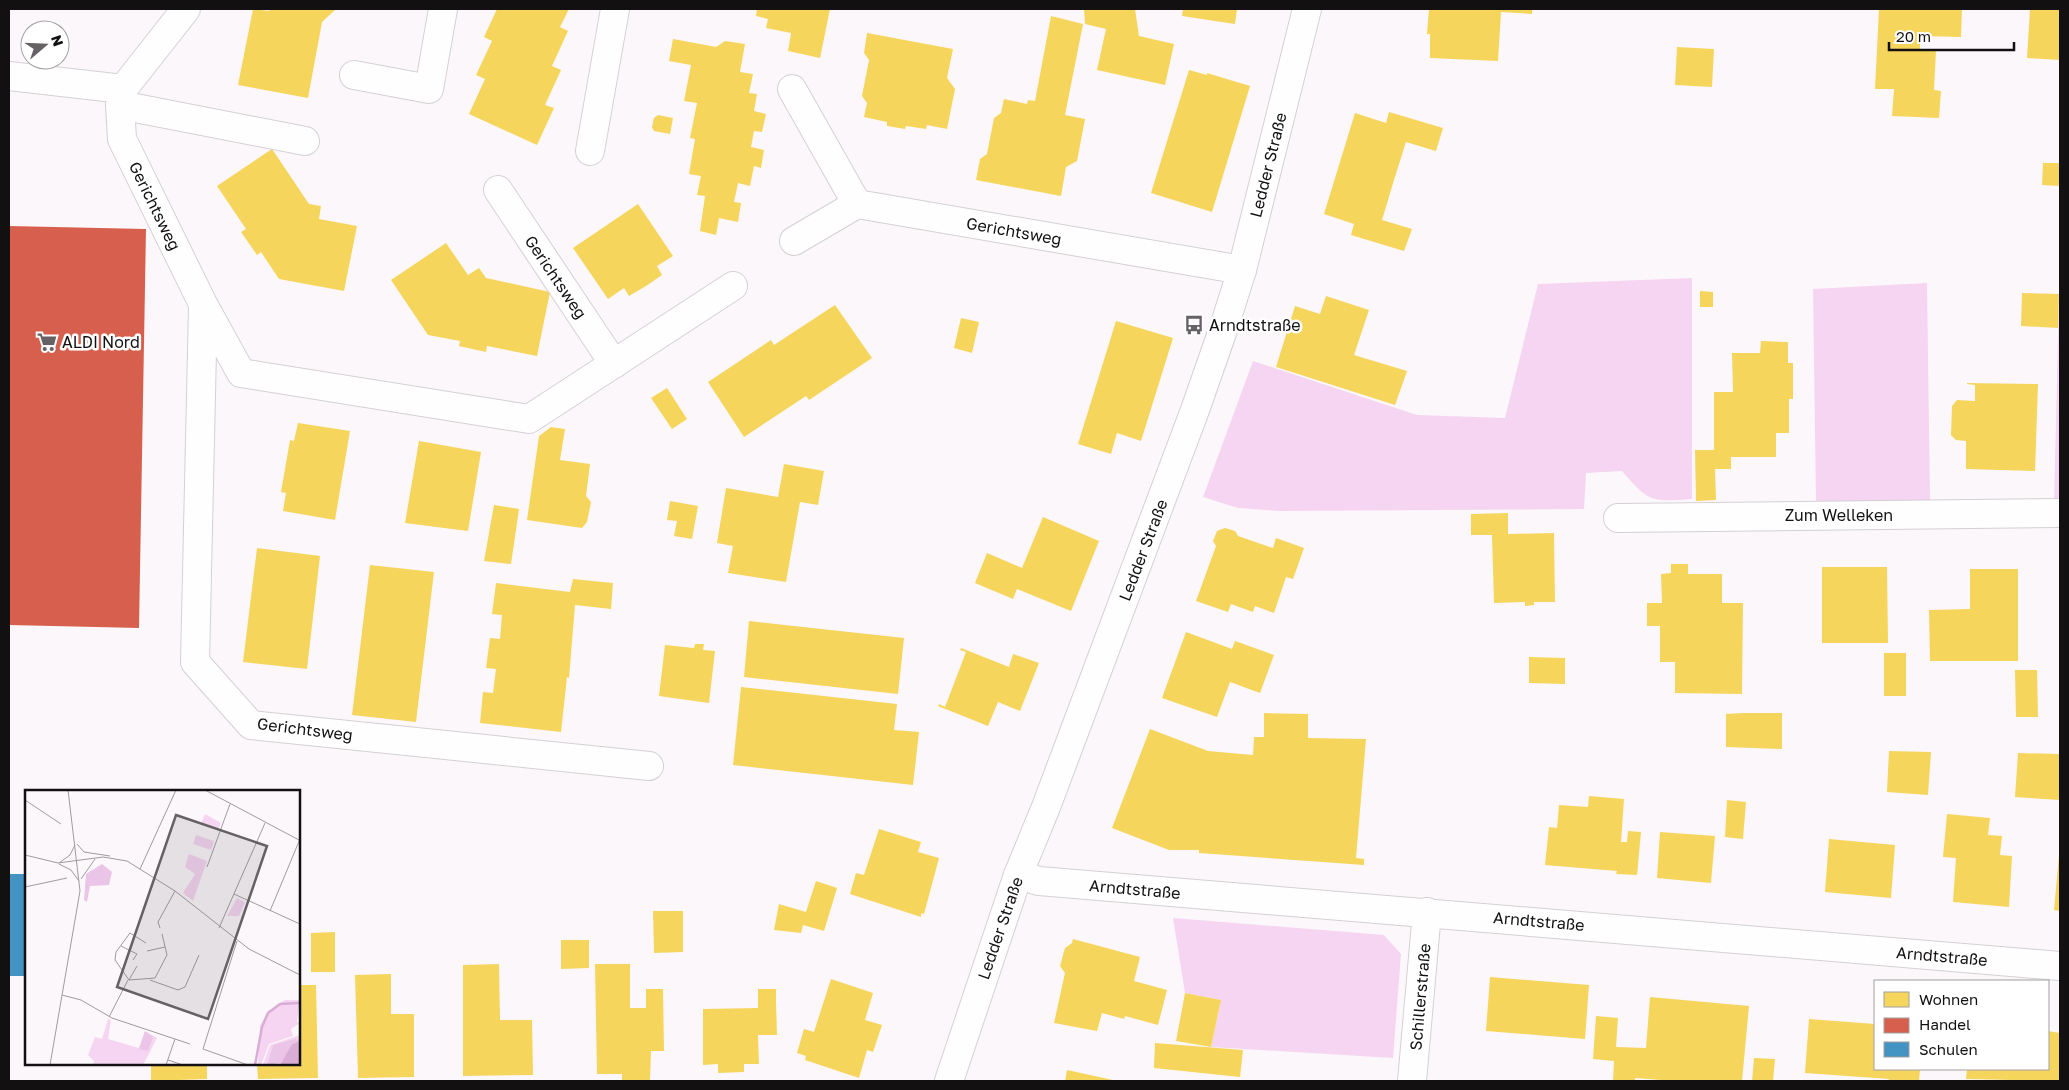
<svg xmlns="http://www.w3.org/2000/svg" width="2069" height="1090" viewBox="0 0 2069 1090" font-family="'Golos Text',sans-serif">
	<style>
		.green { fill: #f5d5f1 }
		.homes { fill: #f6d55c }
		.shops { fill: #d6604d }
		.schools { fill: #4393c3 }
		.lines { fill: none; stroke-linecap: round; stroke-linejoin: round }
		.minor-casing { stroke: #d4d0d4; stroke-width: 30 }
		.secondary-casing { stroke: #d4d0d4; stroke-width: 30 }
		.minor { stroke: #fffefe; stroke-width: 28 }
		.secondary { stroke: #fffefe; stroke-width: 28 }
		.labels { text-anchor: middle; stroke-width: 5; stroke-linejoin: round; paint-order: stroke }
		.street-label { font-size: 16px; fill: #131012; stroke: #fff }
		.poi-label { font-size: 16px; fill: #131012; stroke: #fff; text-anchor: start }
		.inset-river { fill: none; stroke: #daadd7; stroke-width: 2.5 }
		.inset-road { fill: none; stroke: #9f9b9e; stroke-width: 1 }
		.view { fill: #656164; fill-opacity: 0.15; stroke: #656164; stroke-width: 2.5 }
		.inset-edge { fill: none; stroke: #131012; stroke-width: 2.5 }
	</style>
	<rect width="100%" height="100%" fill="#fcf7fb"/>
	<path class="green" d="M 1692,278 L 1692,499 C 1650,502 1649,502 1622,471 L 1586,473 L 1584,509 L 1278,511 L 1238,508 L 1203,497 L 1253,361 L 1417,415 L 1505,418 L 1538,284 Z
		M 1927,283 L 1930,501 L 1816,501 L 1813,289 Z
		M 2059,294 L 2060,294 L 2060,504 L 2054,504 Z
		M 1173,918 L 1384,935 L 1401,954 L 1393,1058 L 1211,1047 L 1221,1000 L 1185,993 Z"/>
	<path class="homes" d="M 253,9 L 269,11 L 269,9 L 336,9 L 322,22 L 308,98 L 238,85 Z
		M 497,9 L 569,9 L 560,27 L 568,31 L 552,66 L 561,70 L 545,105 L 554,108 L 537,145 L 469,114 L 485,79 L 476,75 L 492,41 L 484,37 Z
		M 757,9 L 830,9 L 820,58 L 788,51 L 791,33 L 766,28 L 768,19 L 756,16 Z
		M 1084,9 L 1135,9 L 1139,36 L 1174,44 L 1165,85 L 1097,70 L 1106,29 L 1085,24 Z
		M 1183,9 L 1237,9 L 1235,24 L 1182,16 Z
		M 1429,9 L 1532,9 L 1532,14 L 1501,12 L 1498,61 L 1430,58 L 1430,34 L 1427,34 Z
		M 1879,9 L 1962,9 L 1961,37 L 1920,36 L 1920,51 L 1936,51 L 1934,90 L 1941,91 L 1939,118 L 1892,116 L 1894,89 L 1875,89 Z
		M 2030,9 L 2060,9 L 2060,60 L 2027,58 Z
		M 1051,16 L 1083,24 L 1065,115 L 1085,119 L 1077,161 L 1066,167 L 1061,196 L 976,180 L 980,159 L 987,154 L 994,118 L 1001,113 L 1004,99 L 1027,104 L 1028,100 L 1035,101 Z
		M 867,33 L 953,49 L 947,78 L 955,89 L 947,129 L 927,125 L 926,129 L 906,126 L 905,129 L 887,126 L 887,122 L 864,117 L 867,103 L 862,96 L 869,60 L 864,53 Z
		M 673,39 L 716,47 L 725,41 L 745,44 L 740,72 L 753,74 L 749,93 L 757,94 L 754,111 L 766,114 L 762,132 L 754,131 L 751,147 L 764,150 L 761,168 L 754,166 L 750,186 L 738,183 L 734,202 L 741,203 L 738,222 L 719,218 L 716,235 L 700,231 L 705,196 L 697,195 L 701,176 L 689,174 L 695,139 L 690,138 L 697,103 L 684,101 L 691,65 L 669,61 Z
		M 1677,47 L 1714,49 L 1712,87 L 1675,85 Z
		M 1189,70 L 1207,75 L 1207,73 L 1250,86 L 1212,212 L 1151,193 Z
		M 1389,112 L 1443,128 L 1436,151 L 1406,142 L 1394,180 L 1382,220 L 1412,229 L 1404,251 L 1351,235 L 1354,224 L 1324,214 L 1355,113 L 1386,123 Z
		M 658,115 L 673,118 L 670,134 L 654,131 L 652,127 L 654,118 Z
		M 272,149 L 309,204 L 321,206 L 319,219 L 357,226 L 344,291 L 279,279 L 261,252 L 257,255 L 241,232 L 246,229 L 217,186 Z
		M 2043,163 L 2060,163 L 2060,186 L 2042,185 Z
		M 638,204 L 673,256 L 657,266 L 662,275 L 646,286 L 629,296 L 624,288 L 608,299 L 573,248 Z
		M 446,243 L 468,275 L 479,268 L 486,278 L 550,292 L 537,356 L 487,346 L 486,352 L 459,346 L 460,341 L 428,335 L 391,280 Z
		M 1700,291 L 1713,292 L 1713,307 L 1700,307 Z
		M 2022,293 L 2059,294 L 2058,328 L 2021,326 Z
		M 1326,296 L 1369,310 L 1354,355 L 1407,371 L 1395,405 L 1276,367 L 1295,306 L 1320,314 Z
		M 835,305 L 872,358 L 809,400 L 806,396 L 744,437 L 708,382 L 771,340 L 774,345 Z
		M 961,318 L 979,322 L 972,353 L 954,348 Z
		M 1116,321 L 1173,338 L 1141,441 L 1117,433 L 1111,454 L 1078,444 Z
		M 1761,341 L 1788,342 L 1788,363 L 1793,363 L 1793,399 L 1789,399 L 1789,433 L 1776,433 L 1776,457 L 1731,457 L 1731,469 L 1715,469 L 1716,500 L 1696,501 L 1695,450 L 1714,450 L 1714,392 L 1733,392 L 1732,353 L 1760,353 Z
		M 1967,383 L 2038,384 L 2035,471 L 1966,469 L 1966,441 L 1956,440 L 1951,435 L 1952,406 L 1957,400 L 1975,401 L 1975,385 L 1967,384 Z
		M 667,388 L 687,419 L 672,429 L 651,398 Z
		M 298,423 L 350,431 L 335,520 L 283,511 L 286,493 L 281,492 L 290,440 L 294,441 Z
		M 551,427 L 565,429 L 560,460 L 590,464 L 586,496 L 591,502 L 587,522 L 582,528 L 527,520 L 539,436 Z
		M 419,441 L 481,452 L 468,531 L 405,523 Z
		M 784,464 L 824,471 L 818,505 L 800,502 L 786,582 L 728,573 L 733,546 L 717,543 L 726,488 L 778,497 Z
		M 670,501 L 698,506 L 692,539 L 674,536 L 677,521 L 667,520 Z
		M 494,505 L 519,509 L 511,564 L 484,561 Z
		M 1508,513 L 1508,534 L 1554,533 L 1555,602 L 1534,602 L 1534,605 L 1525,606 L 1525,602 L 1494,603 L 1492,535 L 1471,535 L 1471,514 Z
		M 1043,517 L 1099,541 L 1071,611 L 1017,589 L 1013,599 L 975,583 L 987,553 L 1022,568 Z
		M 1225,528 L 1235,531 L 1238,536 L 1273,548 L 1276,538 L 1304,548 L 1293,579 L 1286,577 L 1274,613 L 1255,606 L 1253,612 L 1231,604 L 1228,612 L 1196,601 L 1216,546 L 1213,541 L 1217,531 Z
		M 257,548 L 320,556 L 307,669 L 243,662 Z
		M 1671,564 L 1688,564 L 1688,574 L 1722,574 L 1722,603 L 1743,603 L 1742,694 L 1675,693 L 1675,662 L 1660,662 L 1660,626 L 1647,626 L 1647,603 L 1662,603 L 1661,574 L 1671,573 Z
		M 370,565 L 434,572 L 416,722 L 352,715 Z
		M 1822,567 L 1887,567 L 1888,643 L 1822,643 Z
		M 1970,569 L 2018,569 L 2018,661 L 1930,661 L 1929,610 L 1970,609 Z
		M 573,579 L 613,583 L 611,609 L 575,605 L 569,678 L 567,677 L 561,732 L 480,723 L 483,692 L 493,693 L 496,669 L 486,668 L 490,638 L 500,639 L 502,615 L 492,614 L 496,583 L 570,592 Z
		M 749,621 L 904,638 L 898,694 L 744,677 Z
		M 1186,632 L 1232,649 L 1235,641 L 1274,655 L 1260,693 L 1230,682 L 1217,717 L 1162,698 Z
		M 695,644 L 704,644 L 703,650 L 715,651 L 709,703 L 659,696 L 665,645 L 694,648 Z
		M 961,648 L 1009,667 L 1013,654 L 1039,663 L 1020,711 L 998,702 L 988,726 L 938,706 L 939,704 L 945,707 L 966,652 L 960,650 Z
		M 1884,653 L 1906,653 L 1906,696 L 1884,696 Z
		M 1529,657 L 1565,658 L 1565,684 L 1529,683 Z
		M 2015,670 L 2037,670 L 2038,717 L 2016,717 Z
		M 741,687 L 897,704 L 894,730 L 919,732 L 913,785 L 733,765 Z
		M 1264,713 L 1308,714 L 1308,738 L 1366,739 L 1356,858 L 1364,859 L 1364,865 L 1199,853 L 1199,850 L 1169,850 L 1112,828 L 1150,729 L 1208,751 L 1253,755 L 1254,737 L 1264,737 Z
		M 1743,713 L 1782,713 L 1782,749 L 1726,747 L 1726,714 Z
		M 1889,751 L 1931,752 L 1928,795 L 1887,792 Z
		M 2018,753 L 2060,754 L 2060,800 L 2015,797 Z
		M 1589,796 L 1624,799 L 1621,842 L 1627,842 L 1628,831 L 1641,832 L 1637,875 L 1616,874 L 1617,871 L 1545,865 L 1549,827 L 1557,828 L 1559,805 L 1588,807 Z
		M 1727,800 L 1746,802 L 1743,839 L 1725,837 Z
		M 1947,814 L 1990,818 L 1988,835 L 2002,836 L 2000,855 L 2012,856 L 2009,907 L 1953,902 L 1956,858 L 1943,857 Z
		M 879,829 L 921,842 L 918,852 L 939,858 L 924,914 L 921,913 L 921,917 L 850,894 L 856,873 L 864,875 Z
		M 1660,832 L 1715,836 L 1711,883 L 1657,878 Z
		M 1829,839 L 1895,845 L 1891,898 L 1825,892 Z
		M 2059,855 L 2060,855 L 2060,911 L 2054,910 Z
		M 816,881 L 837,888 L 824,931 L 803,925 L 801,933 L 774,930 L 779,904 L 806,912 Z
		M 653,911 L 683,911 L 683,952 L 654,953 Z
		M 335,932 L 335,972 L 311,972 L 311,933 Z
		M 1073,939 L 1140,957 L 1134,981 L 1167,990 L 1158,1025 L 1125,1016 L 1124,1019 L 1102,1013 L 1097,1031 L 1054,1023 L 1065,973 L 1060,966 L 1065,948 L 1072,943 Z
		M 561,940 L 589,940 L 589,968 L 561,969 Z
		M 499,964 L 500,1020 L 532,1020 L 533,1075 L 463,1076 L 463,965 Z
		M 595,964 L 630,964 L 630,1008 L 646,1008 L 646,989 L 663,989 L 664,1051 L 651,1051 L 650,1080 L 622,1080 L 622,1074 L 597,1074 Z
		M 391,974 L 391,1014 L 414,1014 L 414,1077 L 358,1078 L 355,975 Z
		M 1490,977 L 1589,985 L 1585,1039 L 1486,1031 Z
		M 831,979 L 873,993 L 865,1020 L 882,1025 L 873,1052 L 867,1050 L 859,1078 L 805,1060 L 806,1056 L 797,1053 L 804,1029 L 814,1032 Z
		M 299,985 L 316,985 L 318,1078 L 258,1079 L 257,1064 L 299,1064 Z
		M 758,989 L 776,989 L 776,1002 L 777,1035 L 758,1035 L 759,1064 L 744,1064 L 744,1072 L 718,1073 L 718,1064 L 703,1065 L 703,1009 L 758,1008 Z
		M 1185,993 L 1221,1000 L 1211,1047 L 1176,1041 Z
		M 1650,997 L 1749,1006 L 1742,1081 L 1674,1081 L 1635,1078 L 1635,1081 L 1613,1081 L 1614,1061 L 1593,1059 L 1596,1016 L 1618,1018 L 1616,1047 L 1646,1048 Z
		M 1809,1019 L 1875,1024 L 1875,1069 L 1920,1069 L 1919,1081 L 1888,1081 L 1889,1079 L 1805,1073 Z
		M 2048,1031 L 2060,1033 L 2060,1081 L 1966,1079 L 1967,1069 L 2048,1069 Z
		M 1155,1043 L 1243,1050 L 1240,1077 L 1154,1068 Z
		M 1754,1058 L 1775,1059 L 1773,1081 L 1752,1081 Z
		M 151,1064 L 207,1064 L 207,1079 L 151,1081 Z
		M 1067,1070 L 1113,1080 L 1113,1081 L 1065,1081 Z"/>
	<path class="shops" d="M 9,226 L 146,229 L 139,628 L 9,625 Z"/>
	<path class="schools" d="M 9,874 L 26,874 L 26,976 L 9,976 Z"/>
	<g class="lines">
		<defs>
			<path id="minor" d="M 186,9 L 123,89 L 120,105 L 122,139 L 203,304 L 241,373 L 529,419 L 733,286
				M 354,75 L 429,89 L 443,9
				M 9,76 L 123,89
				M 792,89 L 857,204
				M 120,105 L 305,141
				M 590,151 L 615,9
				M 498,190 L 614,364
				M 794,241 L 857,204 L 1242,270
				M 203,306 L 195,662 L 251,725 L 649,766
				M 1618,518 L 2060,513
				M 1018,875 L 1039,881 L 2060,966
				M 1412,1081 L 1427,912"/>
			<path id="secondary" d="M 949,1081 L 1018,875 L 1046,807 L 1195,410 L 1224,327 L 1242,270 L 1307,9"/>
		</defs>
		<use href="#minor" class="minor-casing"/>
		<use href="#secondary" class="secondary-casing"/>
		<use href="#minor" class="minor"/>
		<use href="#secondary" class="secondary"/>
	</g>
	<defs>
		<symbol id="bus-bare" viewBox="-9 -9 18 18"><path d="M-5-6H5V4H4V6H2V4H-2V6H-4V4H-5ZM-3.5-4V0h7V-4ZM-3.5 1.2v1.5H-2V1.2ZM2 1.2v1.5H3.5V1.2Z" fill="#656164" stroke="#fff" stroke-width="2.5" paint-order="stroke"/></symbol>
		<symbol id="supermarket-bare" viewBox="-9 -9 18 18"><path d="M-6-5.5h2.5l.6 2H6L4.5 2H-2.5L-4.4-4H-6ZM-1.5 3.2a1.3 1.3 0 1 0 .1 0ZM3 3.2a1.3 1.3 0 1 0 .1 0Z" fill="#656164" stroke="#fff" stroke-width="2.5" paint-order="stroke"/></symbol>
	</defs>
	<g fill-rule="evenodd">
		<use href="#bus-bare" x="1180" y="311" width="28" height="28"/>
		<use href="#supermarket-bare" x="33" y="328" width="28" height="28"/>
	</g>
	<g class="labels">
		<g class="street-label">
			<text transform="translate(1268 165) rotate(-76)" y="6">Ledder Straße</text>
			<text transform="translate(155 206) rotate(64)" y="6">Gerichtsweg</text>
			<text transform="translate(1014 231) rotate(10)" y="6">Gerichtsweg</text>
			<text transform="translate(556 277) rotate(56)" y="6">Gerichtsweg</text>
			<text x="1839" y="521">Zum Welleken</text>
			<text transform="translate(1143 550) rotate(-69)" y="6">Ledder Straße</text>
			<text transform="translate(305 729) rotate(7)" y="6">Gerichtsweg</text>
			<text transform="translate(1135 889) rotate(5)" y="6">Arndtstraße</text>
			<text transform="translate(1539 921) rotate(5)" y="6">Arndtstraße</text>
			<text transform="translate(1000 928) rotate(-71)" y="6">Ledder Straße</text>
			<text transform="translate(1942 956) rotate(5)" y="6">Arndtstraße</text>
			<text transform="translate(1420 997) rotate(-85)" y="6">Schillerstraße</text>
		</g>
		<g class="poi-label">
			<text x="1209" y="331">Arndtstraße</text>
			<text x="62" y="348">ALDI Nord</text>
		</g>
	</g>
	<g transform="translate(25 790)">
		<rect width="275" height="275" fill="#fcf7fb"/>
		<path d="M 180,24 L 196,33 L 193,40 L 176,34 ZM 171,45 L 189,51 L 186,60 L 168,54 ZM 164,64 L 182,71 L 168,111 L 158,103 L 170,84 L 160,77 ZM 212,108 L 220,112 L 214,126 L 202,126 ZM 260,210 L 275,210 L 272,232 L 275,233 L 266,239 L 268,246 L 244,254 L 236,275 L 233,275 L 235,236 L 243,221 ZM 83,229 L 86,230 L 83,249 L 114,258 L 120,241 L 132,248 L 118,275 L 68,275 L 69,271 L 63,265 L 70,247 L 77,249 ZM 275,245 L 275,251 L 248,255 L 243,273 L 238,275 L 245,255 Z" fill="#f5d5f1"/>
		<path d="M 77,74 L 87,82 L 84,95 L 65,96 L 62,112 L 59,110 L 61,84 ZM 120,241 L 128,247 L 123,261 L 114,259 ZM 270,249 L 275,251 L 267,254 L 257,273 L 242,275 L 248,255 Z" fill="#eac5e7"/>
		<path d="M 275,251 L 275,275 L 255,275 L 267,254 Z" fill="#daadd7"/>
		<path class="inset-river" d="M 230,275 L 237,237 L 243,223 L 255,214 L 275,213"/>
		<path class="inset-road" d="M 180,0 L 274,50M 0,10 L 36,34M 52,54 L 59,62 L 85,66M 0,65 L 33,73 L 78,67 L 102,71 L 150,101 L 224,159 L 275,185M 34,73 L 45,65 L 50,55M 34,74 L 46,80 L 54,91M 182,77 L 205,14M 115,79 L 151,0M 56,89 L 70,69M 0,97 L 42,88M 209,104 L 275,134M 245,121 L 275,49M 135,138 L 133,132 L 150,101M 194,138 L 240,33M 212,151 L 178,259 L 223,275M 121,153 L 105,143 L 91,162 L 90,170 L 104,190 L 130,188 L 142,165 L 137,144M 96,156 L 112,164 L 108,170M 122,161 L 140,157M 104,190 L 112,176M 125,190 L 153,200 L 160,197 L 174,165M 37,205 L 56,210 L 87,228 L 165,254M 84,227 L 103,190M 143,270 L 158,275M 25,275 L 55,101 L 43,0M 141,275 L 150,249"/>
		<path class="view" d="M 151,25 L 242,56 L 183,229 L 92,197 Z"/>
		<rect width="275" height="275" class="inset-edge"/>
	</g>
	<rect width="2069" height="1090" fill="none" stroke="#131012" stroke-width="20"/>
	<rect x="1874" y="980" width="175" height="90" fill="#ffffff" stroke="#a19fa0"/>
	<rect x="1884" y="992" width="25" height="15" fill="#f6d55c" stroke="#a19fa0"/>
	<text x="1919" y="1005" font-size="15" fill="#131012">Wohnen</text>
	<rect x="1884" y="1018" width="25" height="15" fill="#d6604d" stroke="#a19fa0"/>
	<text x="1919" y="1030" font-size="15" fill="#131012">Handel</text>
	<rect x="1884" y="1042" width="25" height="15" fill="#4393c3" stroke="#a19fa0"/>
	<text x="1919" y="1055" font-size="15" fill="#131012">Schulen</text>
	<g transform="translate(45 45) rotate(71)"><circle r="24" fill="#ffffff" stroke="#a19fa0"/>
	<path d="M0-4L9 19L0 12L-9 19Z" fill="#656164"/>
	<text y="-8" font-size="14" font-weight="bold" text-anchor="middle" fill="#131012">N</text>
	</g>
	<path d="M1889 42v8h125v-8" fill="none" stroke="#131012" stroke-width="2.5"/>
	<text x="1896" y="42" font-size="15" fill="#131012" stroke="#ffffff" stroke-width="4" paint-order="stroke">20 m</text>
</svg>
